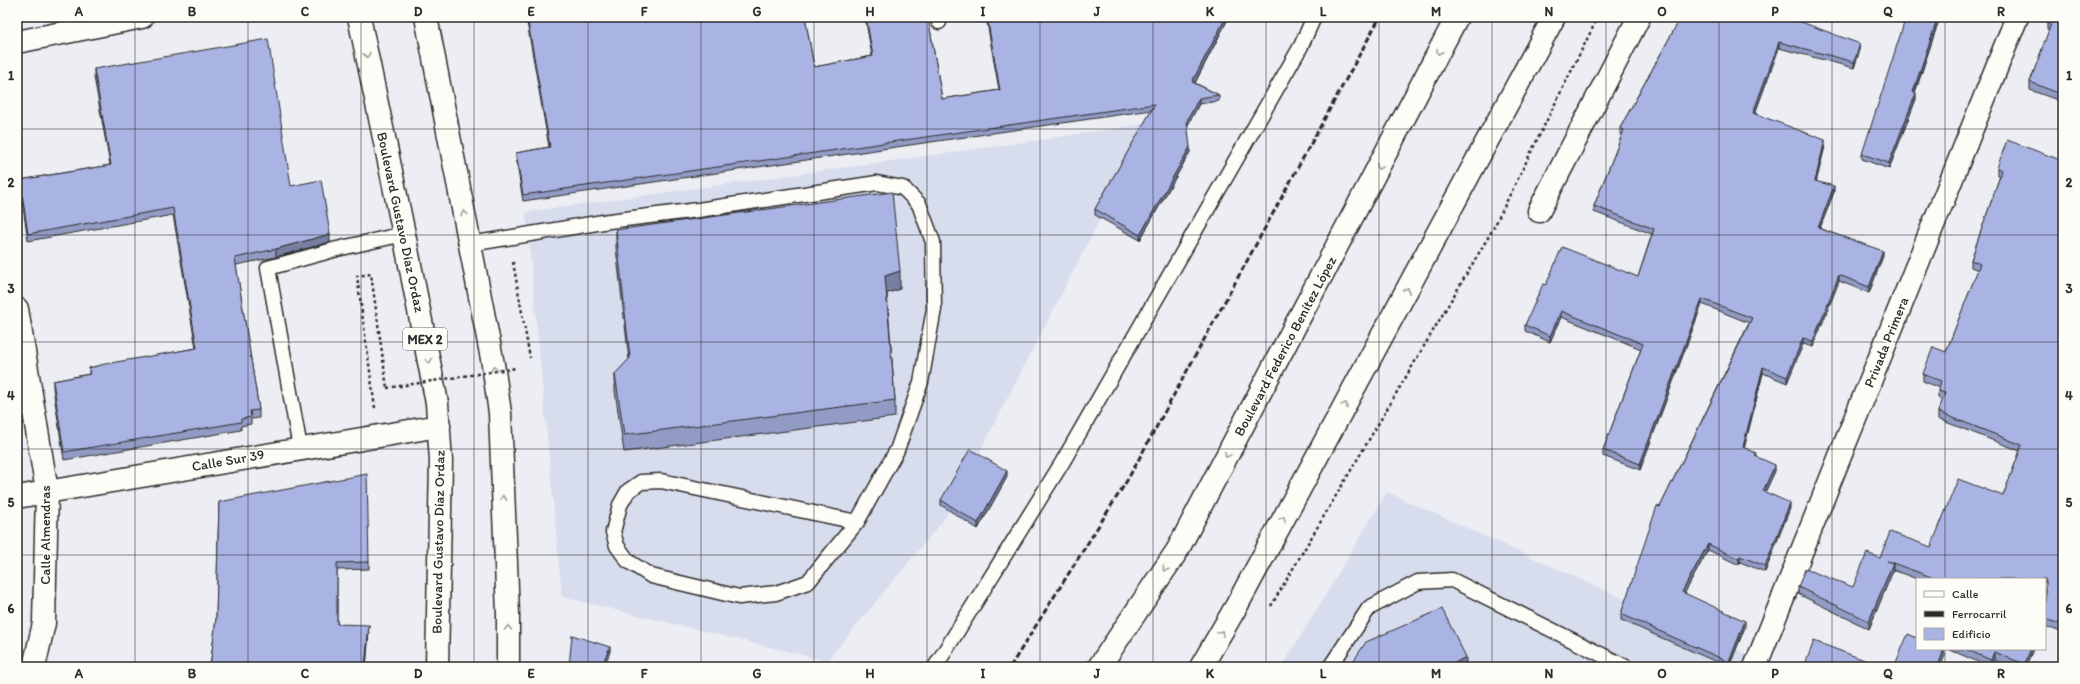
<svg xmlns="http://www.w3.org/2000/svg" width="2080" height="684" viewBox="0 0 2080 684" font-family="Itim,sans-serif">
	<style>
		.built { fill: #d8ddee }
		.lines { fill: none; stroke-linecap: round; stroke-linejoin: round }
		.service-casing { stroke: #2b2b2b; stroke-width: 17 }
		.minor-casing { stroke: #2b2b2b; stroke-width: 25 }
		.primary-casing { stroke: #2b2b2b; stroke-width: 25 }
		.path { stroke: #2b2b2b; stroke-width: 2.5; stroke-dasharray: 3 3; stroke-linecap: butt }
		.service { stroke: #fdfcf7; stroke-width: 14 }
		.minor { stroke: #fdfcf7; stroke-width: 22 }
		.primary { stroke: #fdfcf7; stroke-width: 22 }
		.rail { stroke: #2b2b2b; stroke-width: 3; stroke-dasharray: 6 3; stroke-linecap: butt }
		.path-bridge { stroke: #2b2b2b; stroke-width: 2.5; stroke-dasharray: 3 3; stroke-linecap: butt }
		.wall { fill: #929bc4; stroke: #2b2b2b }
		.shaded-wall { fill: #777ea0; stroke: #2b2b2b }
		.building { fill: #aab4e4; stroke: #2b2b2b }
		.oneway { stroke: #9e9e9b }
		.grid { fill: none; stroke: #2b2b2b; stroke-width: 1; stroke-opacity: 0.55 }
		.labels { text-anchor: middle; stroke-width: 3; stroke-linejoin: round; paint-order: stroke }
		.shield { fill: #fdfcf7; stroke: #6a6a68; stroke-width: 1 }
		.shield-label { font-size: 13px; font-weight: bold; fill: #2b2b2b }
		.street-label { font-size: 14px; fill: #2b2b2b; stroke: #fdfcf7 }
		.neatline { fill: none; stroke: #2b2b2b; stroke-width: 1.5 }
		.grid-label { font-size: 13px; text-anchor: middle; font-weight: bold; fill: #2b2b2b }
	</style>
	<rect width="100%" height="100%" fill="#eceef3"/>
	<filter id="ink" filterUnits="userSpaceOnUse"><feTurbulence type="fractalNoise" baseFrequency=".025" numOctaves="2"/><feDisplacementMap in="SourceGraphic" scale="8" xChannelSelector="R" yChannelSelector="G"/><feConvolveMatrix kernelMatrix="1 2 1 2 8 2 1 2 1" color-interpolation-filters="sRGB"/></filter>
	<g filter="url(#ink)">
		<path class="built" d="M 1150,123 L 946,517 L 827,661 L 562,597 L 526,212 L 1026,142 Z
			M 1387,492 L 1775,667 L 1282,667 Z"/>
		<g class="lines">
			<defs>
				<path id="service" d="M 938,17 L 939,22
					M 470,244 L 609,221 L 698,210 L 877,183 L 903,188 L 919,204 L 933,242 L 934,309 L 921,382 L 897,450 L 857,522 L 808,582 L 776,593 L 739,597 L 651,576 L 628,561 L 617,546 L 613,532 L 620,505 L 628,491 L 641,482 L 661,481 L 857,522
					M 300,448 L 268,268 L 337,249 L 404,234
					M 935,667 L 1062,463 L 1301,46 L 1314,17
					M 1330,667 L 1369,608 L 1418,582 L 1452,580 L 1626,667"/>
				<path id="minor" d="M 17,42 L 142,17
					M 1539,211 L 1639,17
					M 17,309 L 47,491 L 44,623 L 34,667
					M 17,497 L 439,426
					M 1755,667 L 2017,17"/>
				<path id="primary" d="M 359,17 L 404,234 L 437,403 L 441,461 L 437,667
					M 426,17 L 493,364 L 500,413 L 508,614 L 508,667
					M 1099,667 L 1177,551 L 1457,17
					M 1201,667 L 1237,605 L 1554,17"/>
			</defs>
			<use href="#service" class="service-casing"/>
			<use href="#minor" class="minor-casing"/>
			<use href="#primary" class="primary-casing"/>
			<path class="path" d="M 513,262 L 530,358
				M 375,408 L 357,276 L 371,274 L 387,388
				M 1271,606 L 1493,229 L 1598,17"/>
			<use href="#service" class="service"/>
			<use href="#minor" class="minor"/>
			<use href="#primary" class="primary"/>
			<path class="rail" d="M 1010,667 L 1128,479 L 1380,17"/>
			<path class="path-bridge" d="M 387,388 L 516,368"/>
		</g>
		<path class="wall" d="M 526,17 L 805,17 L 814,67 L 872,56 L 865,17 L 928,17 L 942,99 L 999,90 L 986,17 L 1229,17 L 1195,83 L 1219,95 L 1219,101 L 1199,104 L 1187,126 L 1190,152 L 1140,240 L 1095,215 L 1095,209 L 1152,110 L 523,201 L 516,158 L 516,153 L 549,147 Z
			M 1681,17 L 1860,50 L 1854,68 L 1779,48 L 1755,113 L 1825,146 L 1816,181 L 1834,192 L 1820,228 L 1883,256 L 1869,293 L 1839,281 L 1813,347 L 1803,344 L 1787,383 L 1763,373 L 1744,448 L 1775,471 L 1765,492 L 1790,508 L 1765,572 L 1740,562 L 1739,565 L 1708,550 L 1684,594 L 1745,627 L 1729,667 L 1728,667 L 1621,620 L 1621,614 L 1660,507 L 1749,323 L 1702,304 L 1640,470 L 1603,456 L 1603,450 L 1641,349 L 1561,317 L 1550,342 L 1525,331 L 1525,325 L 1546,285 L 1638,277 L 1652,234 L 1594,212 L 1594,206 L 1622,135 L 1620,134 L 1620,128 Z
			M 1940,17 L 1915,93 L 1916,99 L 1889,169 L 1862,159 L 1862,154 Z
			M 2063,17 L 2063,102 L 2030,90 L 2030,82 L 2049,31 L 2047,30 L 2047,23 Z
			M 94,69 L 291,186 L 330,242 L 276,257 L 236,265 L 259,410 L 259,418 L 251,419 L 251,424 L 241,426 L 241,430 L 64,460 L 53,388 L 53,381 L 89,374 L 89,368 L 196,348 L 173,215 L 28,241 L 20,188 L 20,180 L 110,165 L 94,77 Z
			M 2063,161 L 2063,633 L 2045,626 L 2045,579 L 1917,579 L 1893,570 L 1869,629 L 1798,594 L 1798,587 L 1853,587 L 1880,558 L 1931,547 L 2003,496 L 2020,451 L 1938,419 L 1938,412 L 1942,400 L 1938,398 L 1938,391 L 1939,388 L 1923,381 L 1923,374 L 1946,352 L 1978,270 L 1971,267 L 1971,260 L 2000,176 L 1997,175 L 1997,168 Z
			M 616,230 L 900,289 L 887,293 L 895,400 L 895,417 L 624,452 L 615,391 L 615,374 L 629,360 L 616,248 Z
			M 1007,477 L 978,529 L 941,505 L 941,500 Z
			M 219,502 L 369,562 L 369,569 L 337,570 L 337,624 L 369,632 L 366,667 L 210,667 L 216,619 Z
			M 1948,649 L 2033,649 L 2026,667 L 2013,667 L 1994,660 L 1990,667 Z
			M 1354,660 L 1466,663 L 1458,667 L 1354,667 Z"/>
		<path class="shaded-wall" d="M 1226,17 L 1229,17 L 1192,88 L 1192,82 Z
			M 1938,17 L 1940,17 L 1913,98 L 1913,92 Z
			M 1779,42 L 1779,48 L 1753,119 L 1753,113 Z
			M 1860,44 L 1860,50 L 1854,68 L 1854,62 Z
			M 1916,93 L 1916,99 L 1889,169 L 1889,163 Z
			M 1199,98 L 1199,104 L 1187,127 L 1187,121 Z
			M 1825,140 L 1825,146 L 1815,187 L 1815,181 Z
			M 1190,147 L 1190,152 L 1140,240 L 1140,235 Z
			M 1834,186 L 1834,192 L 1818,233 L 1818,228 Z
			M 330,234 L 330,242 L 276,257 L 276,249 Z
			M 1883,251 L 1883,256 L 1869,293 L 1869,287 Z
			M 900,271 L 900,289 L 885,294 L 885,276 Z
			M 1839,275 L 1839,281 L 1813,347 L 1813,341 Z
			M 1702,299 L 1702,304 L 1640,470 L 1640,464 Z
			M 1561,311 L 1561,317 L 1550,342 L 1550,336 Z
			M 1803,338 L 1803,344 L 1787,383 L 1787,377 Z
			M 1763,367 L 1763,373 L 1743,453 L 1743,447 Z
			M 1775,465 L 1775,471 L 1763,497 L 1763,491 Z
			M 1007,471 L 1007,477 L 978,529 L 978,523 Z
			M 1790,503 L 1790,508 L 1765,572 L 1765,566 Z
			M 1708,544 L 1708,550 L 1682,598 L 1682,592 Z
			M 1740,556 L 1740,562 L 1739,565 L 1739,559 Z
			M 1893,563 L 1893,571 L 1869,629 L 1869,621 Z
			M 1745,621 L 1745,627 L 1729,667 L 1729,662 Z
			M 369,625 L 366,667 L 365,667 Z
			M 610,647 L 610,652 L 604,667 L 601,667 Z
			M 1944,649 L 1945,656 L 1940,667 L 1938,667 Z
			M 2031,649 L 2033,649 L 2026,667 L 2024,667 L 2024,664 Z
			M 1994,652 L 1994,660 L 1991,667 L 1991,660 Z
			M 1466,657 L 1466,663 L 1458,667 L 1447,667 Z"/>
		<path class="building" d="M 527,17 L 805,17 L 814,67 L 873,56 L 866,17 L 928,17 L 942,99 L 1000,90 L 987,17 L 1226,17 L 1192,82 L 1219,95 L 1199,98 L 1187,121 L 1190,147 L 1140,235 L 1095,209 L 1155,104 L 523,195 L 516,153 L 550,147 Z
			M 1681,17 L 1788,17 L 1860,44 L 1854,62 L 1779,42 L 1753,113 L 1825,140 L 1815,181 L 1834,186 L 1818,228 L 1883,251 L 1869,287 L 1839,275 L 1813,341 L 1803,338 L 1787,377 L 1763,367 L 1743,447 L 1756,453 L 1755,456 L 1775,465 L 1763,491 L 1790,503 L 1765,566 L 1740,556 L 1739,559 L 1708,544 L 1682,592 L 1745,621 L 1729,662 L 1621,614 L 1657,506 L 1660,507 L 1752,318 L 1702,299 L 1640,464 L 1603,450 L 1643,344 L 1561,311 L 1550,336 L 1525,325 L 1543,284 L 1546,285 L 1562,247 L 1638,277 L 1654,229 L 1594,206 L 1624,130 L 1620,128 Z
			M 1906,17 L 1938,17 L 1913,92 L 1916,93 L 1889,163 L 1862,154 Z
			M 2049,17 L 2063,17 L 2063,95 L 2030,82 L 2051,24 L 2047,23 Z
			M 268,39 L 291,186 L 321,180 L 330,234 L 276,249 L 235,258 L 259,410 L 250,411 L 251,417 L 241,419 L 241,422 L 64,452 L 53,381 L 90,374 L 89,368 L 105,364 L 197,348 L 173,208 L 28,234 L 20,180 L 111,165 L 94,69 Z
			M 2007,140 L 2063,161 L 2063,625 L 2045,619 L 2045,579 L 1937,579 L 1887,561 L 1893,563 L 1869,621 L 1798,587 L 1805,569 L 1853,587 L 1867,553 L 1880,558 L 1890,532 L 1931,547 L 1958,479 L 2003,496 L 2022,445 L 1938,412 L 1945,393 L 1938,391 L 1941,381 L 1923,374 L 1933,347 L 1946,352 L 1980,264 L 1971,260 L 2002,170 L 1997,168 Z
			M 892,192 L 900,271 L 885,276 L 895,400 L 624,435 L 615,374 L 630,358 L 616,230 Z
			M 970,449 L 1007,471 L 978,523 L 941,500 Z
			M 367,474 L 369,562 L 337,563 L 337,624 L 369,625 L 365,667 L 210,667 L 216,619 L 219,502 Z
			M 1442,609 L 1466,657 L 1447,667 L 1357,667 L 1354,660 L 1366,642 Z
			M 1908,634 L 1917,638 L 1917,649 L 1944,649 L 1938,667 L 1894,667 Z
			M 572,635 L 610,647 L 601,667 L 569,667 Z
			M 1814,641 L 1883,667 L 1804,667 Z
			M 1965,649 L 2031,649 L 2024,664 L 1994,652 L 1991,660 Z"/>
		<defs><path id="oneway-chevron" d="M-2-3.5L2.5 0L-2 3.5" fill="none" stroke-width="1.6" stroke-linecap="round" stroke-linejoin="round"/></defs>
		<g class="oneway">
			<use href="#oneway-chevron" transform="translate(1439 52) rotate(118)"/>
			<use href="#oneway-chevron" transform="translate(367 55) rotate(78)"/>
			<use href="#oneway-chevron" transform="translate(1379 167) rotate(118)"/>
			<use href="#oneway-chevron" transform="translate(464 213) rotate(-101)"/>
			<use href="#oneway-chevron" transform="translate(1407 290) rotate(-62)"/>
			<use href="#oneway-chevron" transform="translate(429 361) rotate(79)"/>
			<use href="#oneway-chevron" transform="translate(494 369) rotate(-98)"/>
			<use href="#oneway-chevron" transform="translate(1345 405) rotate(-62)"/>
			<use href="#oneway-chevron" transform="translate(1227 455) rotate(118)"/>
			<use href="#oneway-chevron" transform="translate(503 498) rotate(-92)"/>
			<use href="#oneway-chevron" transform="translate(1283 519) rotate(-62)"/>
			<use href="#oneway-chevron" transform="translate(1165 569) rotate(124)"/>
			<use href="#oneway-chevron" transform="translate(508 628) rotate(-90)"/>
			<use href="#oneway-chevron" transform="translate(1221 633) rotate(-60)"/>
		</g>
	</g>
	<path class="grid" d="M 135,17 L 135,667M 248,17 L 248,667M 361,17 L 361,667M 474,17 L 474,667M 588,17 L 588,667M 701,17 L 701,667M 814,17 L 814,667M 927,17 L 927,667M 1040,17 L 1040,667M 1153,17 L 1153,667M 1266,17 L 1266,667M 1379,17 L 1379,667M 1492,17 L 1492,667M 1606,17 L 1606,667M 1719,17 L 1719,667M 1832,17 L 1832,667M 1945,17 L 1945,579M 17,129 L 2063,129M 17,235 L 2063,235M 17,342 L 2063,342M 17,449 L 2063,449M 17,555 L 2063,555M 1945,649 L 1945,667"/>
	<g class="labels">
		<rect class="shield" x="403" y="328" width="44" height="22" rx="3"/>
		<g class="shield-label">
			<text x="425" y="344">MEX 2</text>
		</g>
		<g class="street-label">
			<text transform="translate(401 222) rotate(78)" y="5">Boulevard Gustavo Díaz Ordaz</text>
			<text transform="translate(1886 342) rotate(-68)" y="5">Privada Primera</text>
			<text transform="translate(1285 346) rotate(-62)" y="5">Boulevard Federico Benítez López</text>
			<text transform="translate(228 460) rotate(-10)" y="5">Calle Sur 39</text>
			<text transform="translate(45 535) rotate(-90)" y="5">Calle Almendras</text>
			<text transform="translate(438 542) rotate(-89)" y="5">Boulevard Gustavo Díaz Ordaz</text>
		</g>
	</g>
	<rect width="2080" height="684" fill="none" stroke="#fdfcf7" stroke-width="44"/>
	<rect x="1916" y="578" width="130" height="72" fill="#fdfcf7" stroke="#a9a8a5"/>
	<rect x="1924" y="591" width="20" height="6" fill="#fdfcf7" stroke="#a9a8a5"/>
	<text x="1952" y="598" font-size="12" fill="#2b2b2b">Calle</text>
	<rect x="1924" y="611" width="20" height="6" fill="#2b2b2b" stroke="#a9a8a5"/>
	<text x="1952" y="618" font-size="12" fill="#2b2b2b">Ferrocarril</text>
	<rect x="1924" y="628" width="20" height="12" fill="#aab4e4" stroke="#a9a8a5"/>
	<text x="1952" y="638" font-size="12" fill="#2b2b2b">Edificio</text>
	<rect x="22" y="22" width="2036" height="640" class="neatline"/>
	<g class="grid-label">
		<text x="79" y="16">A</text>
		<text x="192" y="16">B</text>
		<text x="305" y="16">C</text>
		<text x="418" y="16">D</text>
		<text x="531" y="16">E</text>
		<text x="644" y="16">F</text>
		<text x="757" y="16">G</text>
		<text x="870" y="16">H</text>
		<text x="983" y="16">I</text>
		<text x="1097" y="16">J</text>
		<text x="1210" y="16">K</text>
		<text x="1323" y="16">L</text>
		<text x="1436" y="16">M</text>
		<text x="1549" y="16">N</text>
		<text x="1662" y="16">O</text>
		<text x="1775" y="16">P</text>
		<text x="1888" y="16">Q</text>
		<text x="2001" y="16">R</text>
		<text x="11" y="80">1</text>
		<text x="2069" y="80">1</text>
		<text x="11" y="187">2</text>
		<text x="2069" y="187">2</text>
		<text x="11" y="293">3</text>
		<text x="2069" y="293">3</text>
		<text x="11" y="400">4</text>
		<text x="2069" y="400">4</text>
		<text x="11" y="507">5</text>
		<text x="2069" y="507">5</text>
		<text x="11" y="613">6</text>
		<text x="2069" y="613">6</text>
		<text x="79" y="678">A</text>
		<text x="192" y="678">B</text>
		<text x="305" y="678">C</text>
		<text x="418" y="678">D</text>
		<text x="531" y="678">E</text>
		<text x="644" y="678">F</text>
		<text x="757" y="678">G</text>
		<text x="870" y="678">H</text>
		<text x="983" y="678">I</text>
		<text x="1097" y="678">J</text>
		<text x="1210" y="678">K</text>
		<text x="1323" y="678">L</text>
		<text x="1436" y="678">M</text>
		<text x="1549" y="678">N</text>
		<text x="1662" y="678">O</text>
		<text x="1775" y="678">P</text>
		<text x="1888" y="678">Q</text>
		<text x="2001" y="678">R</text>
	</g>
</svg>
